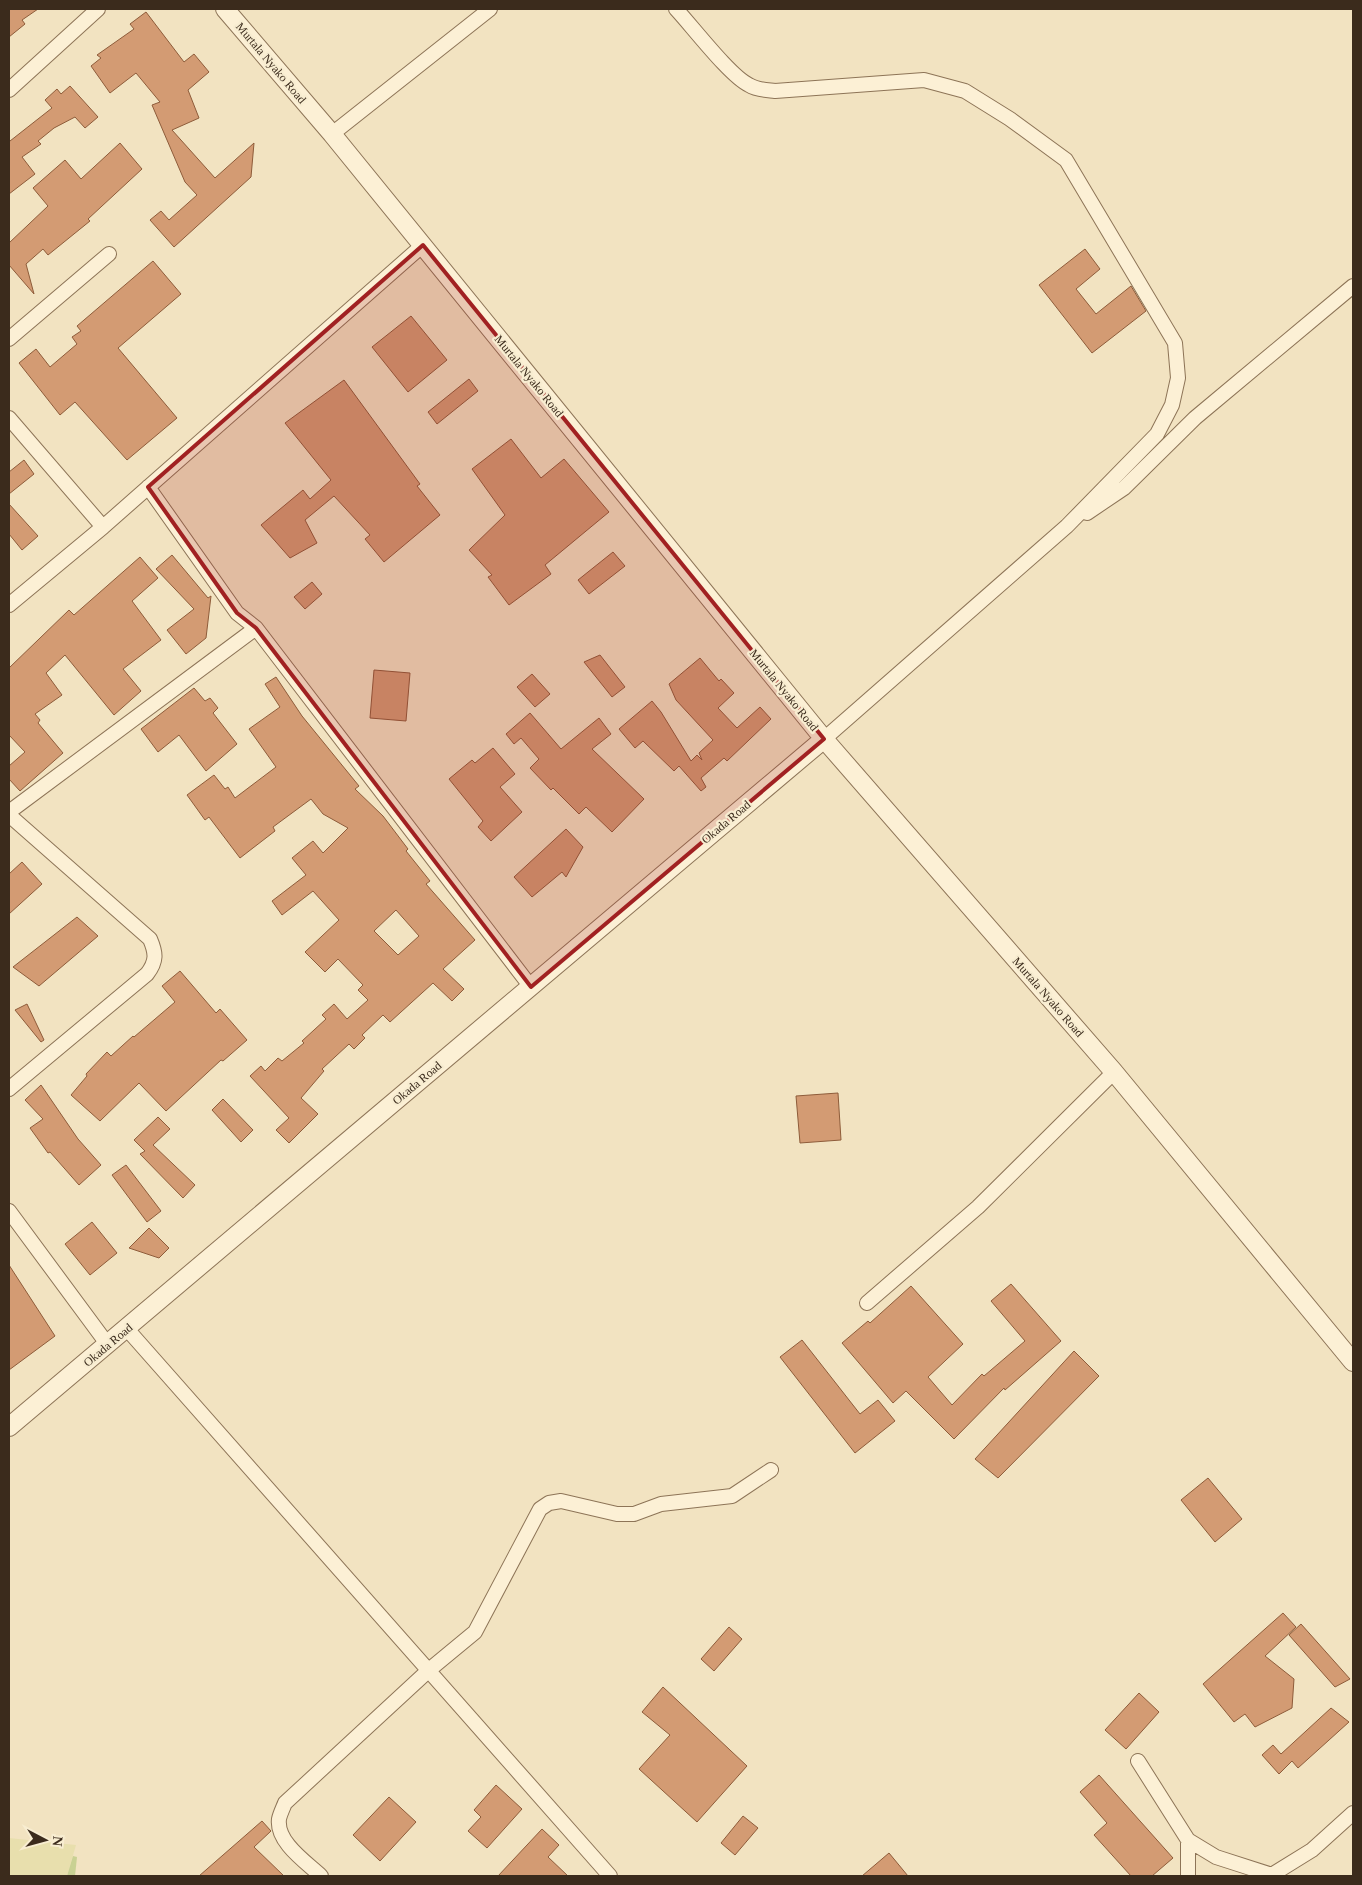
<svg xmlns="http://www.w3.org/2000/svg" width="1362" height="1885" viewBox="0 0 1362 1885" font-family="'Times New Roman',serif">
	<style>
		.farmland { fill: #e8dfad }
		.green { fill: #c9d193 }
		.building { fill: #d39b73; stroke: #8e5c3a; fill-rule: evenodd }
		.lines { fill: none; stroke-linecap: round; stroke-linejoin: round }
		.minor-casing { stroke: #8d7457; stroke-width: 16 }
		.tertiary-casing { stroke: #8d7457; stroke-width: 20 }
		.minor { stroke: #fcf0d5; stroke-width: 14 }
		.tertiary { stroke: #fcf0d5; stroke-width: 18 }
		.marked { fill: #a12122; fill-opacity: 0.2; stroke: #a12122; stroke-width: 4; stroke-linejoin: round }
		.labels { text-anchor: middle; stroke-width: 4.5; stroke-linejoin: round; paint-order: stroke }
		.street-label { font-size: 12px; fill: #3b2b1c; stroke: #f8edd1 }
	</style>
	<rect width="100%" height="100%" fill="#f2e3c1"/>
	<path class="farmland" d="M 9,1838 L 76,1845 L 67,1876 L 9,1876 Z"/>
	<path class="green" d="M 73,1856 L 77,1857 L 75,1876 L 67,1876 Z"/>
	<path class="building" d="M 9,9 L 38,9 L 22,20 L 25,24 L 9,37 Z
		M 146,12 L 184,62 L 194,54 L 209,72 L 188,90 L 199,118 L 172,130 L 215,178 L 254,143 L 251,177 L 174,247 L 150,220 L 161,211 L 169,220 L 197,195 L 185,182 L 152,105 L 160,102 L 136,73 L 110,93 L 91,66 L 101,58 L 97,55 L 134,29 L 130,24 Z
		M 70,86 L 98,117 L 85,128 L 75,117 L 54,128 L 38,141 L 41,144 L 22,157 L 35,174 L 9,194 L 9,139 L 10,141 L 52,108 L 45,100 L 57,89 L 61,94 Z
		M 120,143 L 142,169 L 88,219 L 90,221 L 48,255 L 43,249 L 26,264 L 34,294 L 9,265 L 9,243 L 48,206 L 33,188 L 65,160 L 81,179 Z
		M 1085,249 L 1100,269 L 1076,289 L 1096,314 L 1131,286 L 1146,311 L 1092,353 L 1039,285 Z
		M 153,261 L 181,294 L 118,348 L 177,418 L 127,460 L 75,402 L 60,415 L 19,363 L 36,349 L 50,367 L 77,344 L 72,337 L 81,331 L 77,326 Z
		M 411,316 L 447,360 L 408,392 L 372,347 Z
		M 469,379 L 478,391 L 437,424 L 428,412 Z
		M 344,380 L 420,484 L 417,486 L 440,515 L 384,562 L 365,539 L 370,535 L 334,496 L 305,520 L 317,543 L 290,558 L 261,525 L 303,490 L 310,499 L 331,480 L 285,423 Z
		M 511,439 L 541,478 L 564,459 L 609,512 L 545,565 L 551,574 L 509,605 L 488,577 L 492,575 L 469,550 L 505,515 L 472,469 Z
		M 24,460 L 34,474 L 9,494 L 9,472 Z
		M 9,504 L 38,536 L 22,550 L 9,534 Z
		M 613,552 L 625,566 L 589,594 L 578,580 Z
		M 172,555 L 208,598 L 211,596 L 206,638 L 186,654 L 167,630 L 194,609 L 156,569 Z
		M 140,557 L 158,578 L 132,601 L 161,640 L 123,669 L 141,691 L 114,715 L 65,655 L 46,673 L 62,695 L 35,714 L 40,720 L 38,723 L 63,753 L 20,791 L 9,779 L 9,766 L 25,752 L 9,735 L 9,668 L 69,610 L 74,615 Z
		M 312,582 L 322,594 L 305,609 L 294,597 Z
		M 600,655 L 625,687 L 612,697 L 584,662 Z
		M 700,658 L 719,681 L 721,679 L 734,693 L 718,708 L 737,728 L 760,707 L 771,719 L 727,761 L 724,758 L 701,778 L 706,787 L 701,791 L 679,766 L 674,771 L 643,741 L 635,748 L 619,729 L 652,701 L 661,712 L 691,761 L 697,755 L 702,760 L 699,753 L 713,740 L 676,700 L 669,684 Z
		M 374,670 L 410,673 L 406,721 L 370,718 Z
		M 532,674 L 550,694 L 535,707 L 517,687 Z
		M 276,677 L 302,716 L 359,786 L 355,789 L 383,816 L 408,849 L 406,851 L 430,881 L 426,884 L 475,940 L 443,969 L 464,989 L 452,1001 L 433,983 L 390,1022 L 383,1015 L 362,1035 L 365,1038 L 354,1049 L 349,1044 L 322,1069 L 324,1071 L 301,1098 L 318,1114 L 289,1143 L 276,1130 L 289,1118 L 250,1076 L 261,1066 L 265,1071 L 278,1058 L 282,1061 L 304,1043 L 302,1041 L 326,1019 L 322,1015 L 334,1004 L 347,1019 L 368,1000 L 358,990 L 363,985 L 338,959 L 325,972 L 305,952 L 339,920 L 313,891 L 282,915 L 272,901 L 306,875 L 292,858 L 313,841 L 323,853 L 348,828 L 323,814 L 311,799 L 273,827 L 275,831 L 240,858 L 209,817 L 205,820 L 187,795 L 214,775 L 225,789 L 228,787 L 235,798 L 276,767 L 249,729 L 280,707 L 265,684 ZM 396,910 L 419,936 L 398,955 L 374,931 Z
		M 194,688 L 205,701 L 210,698 L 218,708 L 213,713 L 237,744 L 206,771 L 179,735 L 158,752 L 141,729 Z
		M 530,713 L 561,749 L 599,718 L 611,734 L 592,749 L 644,799 L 612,832 L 586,807 L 579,814 L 553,788 L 551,790 L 530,768 L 539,759 L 521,738 L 514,744 L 506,734 Z
		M 493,748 L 515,774 L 500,787 L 522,812 L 491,841 L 478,827 L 483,821 L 449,779 L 472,760 L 475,763 Z
		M 566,829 L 583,847 L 566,877 L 562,872 L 532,897 L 514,877 Z
		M 22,862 L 42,884 L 9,914 L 9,874 Z
		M 77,917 L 98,936 L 39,986 L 13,967 Z
		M 180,971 L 216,1013 L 220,1009 L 247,1040 L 223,1061 L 221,1060 L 166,1111 L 139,1083 L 100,1121 L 71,1095 L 87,1076 L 86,1074 L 107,1052 L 111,1056 L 133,1036 L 134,1037 L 175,1002 L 162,986 Z
		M 27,1004 L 44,1040 L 41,1042 L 15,1010 Z
		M 41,1085 L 78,1139 L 101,1165 L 79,1185 L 50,1152 L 48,1153 L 30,1128 L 43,1119 L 25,1100 Z
		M 838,1093 L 841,1140 L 800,1143 L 796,1096 Z
		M 223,1099 L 253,1130 L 241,1142 L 212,1110 Z
		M 158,1117 L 170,1129 L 153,1145 L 195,1185 L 183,1198 L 140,1154 L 145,1151 L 134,1140 Z
		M 126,1165 L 161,1211 L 147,1222 L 112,1175 Z
		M 92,1222 L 117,1253 L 90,1275 L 65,1244 Z
		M 149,1228 L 169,1248 L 159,1258 L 129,1248 Z
		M 9,1265 L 55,1336 L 9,1370 Z
		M 1011,1284 L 1061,1341 L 1005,1390 L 1004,1388 L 954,1439 L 906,1391 L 893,1403 L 842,1343 L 868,1321 L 870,1323 L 911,1286 L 963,1344 L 928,1377 L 952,1405 L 982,1374 L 984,1376 L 1025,1341 L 991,1301 Z
		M 802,1340 L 860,1414 L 878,1400 L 895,1421 L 855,1453 L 780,1357 Z
		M 1074,1351 L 1099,1376 L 998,1478 L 975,1459 Z
		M 1208,1478 L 1242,1519 L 1215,1542 L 1181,1500 Z
		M 1283,1613 L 1296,1627 L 1265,1656 L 1294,1679 L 1292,1708 L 1255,1727 L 1245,1714 L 1234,1722 L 1203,1684 Z
		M 1301,1624 L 1350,1679 L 1335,1687 L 1289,1635 Z
		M 729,1627 L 742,1639 L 714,1671 L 701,1659 Z
		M 663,1687 L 747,1766 L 697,1822 L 639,1769 L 670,1735 L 642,1712 Z
		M 1139,1693 L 1159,1712 L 1126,1749 L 1105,1730 Z
		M 1331,1708 L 1349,1722 L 1298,1768 L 1292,1761 L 1279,1774 L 1262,1755 L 1273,1745 L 1281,1754 Z
		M 1099,1775 L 1173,1858 L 1152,1876 L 1131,1876 L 1094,1835 L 1107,1823 L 1080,1792 Z
		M 496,1785 L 522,1809 L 487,1848 L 468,1831 L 481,1817 L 474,1810 Z
		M 389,1797 L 416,1822 L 380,1861 L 353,1835 Z
		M 743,1816 L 758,1828 L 735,1855 L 721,1843 Z
		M 262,1821 L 271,1831 L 254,1847 L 284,1876 L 199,1876 Z
		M 542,1829 L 559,1845 L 548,1857 L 568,1876 L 498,1876 Z
		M 889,1853 L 908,1876 L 862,1876 Z"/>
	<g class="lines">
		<defs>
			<path id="minor" d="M 676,9 C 692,26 730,76 749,85 C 757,90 766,90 775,91 L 924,80 L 965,91 L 1010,119 L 1066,160 L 1175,343 L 1178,378 L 1172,405 L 1157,434 L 1067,526 L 824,739
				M 9,90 L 98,9
				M 332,134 L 490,9
				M 9,339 L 109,254
				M 9,418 L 103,527
				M 148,487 L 237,613 L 256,628 L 531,987
				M 1087,513 L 1124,488 L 1195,418 L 1353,286
				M 9,605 L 103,527 L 423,245
				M 9,812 L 256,628
				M 9,815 L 150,939 C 156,953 157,961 147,974 L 9,1089
				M 9,1211 L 108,1345
				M 867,1303 L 978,1207 L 1114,1072
				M 127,1329 L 610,1876
				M 1138,1761 L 1188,1840
				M 321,1876 C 306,1862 276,1842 279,1819 C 280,1814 283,1808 285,1803 L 429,1670 L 475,1632 L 540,1509 L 549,1503 L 561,1501 L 617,1514 L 634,1514 L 661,1504 L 732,1496 L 771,1470
				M 1188,1876 L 1188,1840 L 1216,1857 L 1272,1875
				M 1270,1876 L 1312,1850 L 1353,1813"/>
			<path id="tertiary" d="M 225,9 L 332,134 L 824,739 L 1114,1072 L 1353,1362
				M 9,1427 L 824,739"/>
		</defs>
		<use href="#minor" class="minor-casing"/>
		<use href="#tertiary" class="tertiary-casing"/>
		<use href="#minor" class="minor"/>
		<use href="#tertiary" class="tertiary"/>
	</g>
	<path class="marked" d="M 423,245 L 824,739 L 531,987 L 256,628 L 237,613 L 148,487 Z"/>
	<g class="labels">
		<g class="street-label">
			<text transform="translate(271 63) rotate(50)" y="4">Murtala Nyako Road</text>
			<text transform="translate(529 376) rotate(51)" y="4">Murtala Nyako Road</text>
			<text transform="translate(784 690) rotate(51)" y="4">Murtala Nyako Road</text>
			<text transform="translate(726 822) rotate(-40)" y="4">Okada Road</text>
			<text transform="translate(1048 997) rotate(49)" y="4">Murtala Nyako Road</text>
			<text transform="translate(417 1083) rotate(-40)" y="4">Okada Road</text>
			<text transform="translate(108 1345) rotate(-40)" y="4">Okada Road</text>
		</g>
	</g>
	<rect width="1362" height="1885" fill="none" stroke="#3b2b1c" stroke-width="20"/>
	<g transform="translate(45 1840) rotate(96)" stroke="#f8edd1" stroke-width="4" paint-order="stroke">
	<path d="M0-4L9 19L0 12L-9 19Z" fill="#3b2b1c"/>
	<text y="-8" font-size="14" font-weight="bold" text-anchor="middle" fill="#3b2b1c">N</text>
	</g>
</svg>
